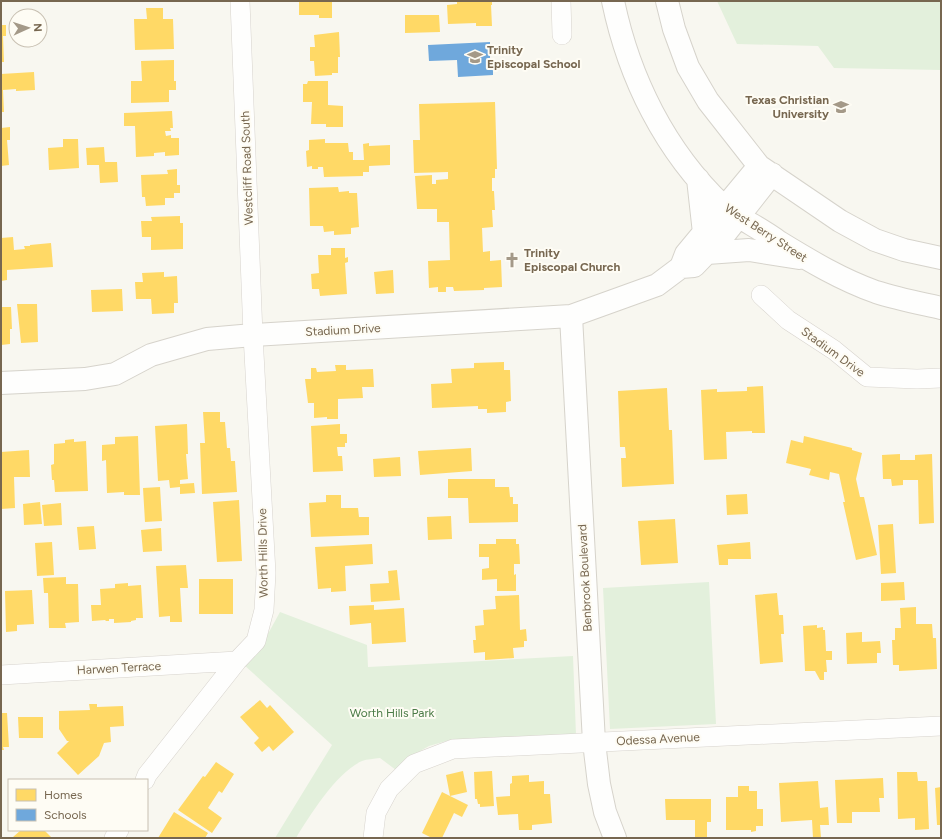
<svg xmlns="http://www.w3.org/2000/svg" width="942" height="839" viewBox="0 0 942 839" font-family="Figtree,sans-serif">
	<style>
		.green { fill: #e3f0dc }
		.homes { fill: #ffd966 }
		.schools { fill: #6fa8dc }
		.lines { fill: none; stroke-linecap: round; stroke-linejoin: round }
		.street-casing { stroke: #d7d3cd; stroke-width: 20 }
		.secondary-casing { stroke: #d6d3cb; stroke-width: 24 }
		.street { stroke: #fefefd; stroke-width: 19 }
		.secondary { stroke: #fefefd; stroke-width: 22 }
		.labels { text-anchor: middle; stroke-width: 4; stroke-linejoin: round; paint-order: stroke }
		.poi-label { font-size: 12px; font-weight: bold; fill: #776750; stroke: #fefcf4; text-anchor: start }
		.street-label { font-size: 12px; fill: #776750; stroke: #fefcf4 }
		.park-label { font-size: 12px; fill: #4c7c48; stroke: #fefcf4 }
	</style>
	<rect width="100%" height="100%" fill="#f8f7f0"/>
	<path class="green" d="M 717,1 L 941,1 L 941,70 L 834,68 L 818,46 L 737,44 Z
		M 709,582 L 716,724 L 610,729 L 603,588 Z
		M 280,612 L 367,645 L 368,667 L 573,656 L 576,735 L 450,740 L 429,746 L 415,754 L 396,770 L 380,758 C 374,759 367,759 362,761 C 337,772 310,815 296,838 L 275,838 L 332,745 L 243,664 L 269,632 Z"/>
	<path class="homes" d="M 299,1 L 332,1 L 332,18 L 319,18 L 319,15 L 299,15 Z
		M 457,1 L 492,1 L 492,5 L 491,5 L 492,26 L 476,26 L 476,23 L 448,24 L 447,5 L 457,4 Z
		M 146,8 L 163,8 L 163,19 L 173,19 L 174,49 L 135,50 L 134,19 L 147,19 Z
		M 405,15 L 439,15 L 440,32 L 405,33 Z
		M 1,25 L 6,25 L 6,36 L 3,36 L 4,62 L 1,62 Z
		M 339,32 L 340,57 L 338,57 L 338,73 L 332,73 L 332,75 L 315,76 L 314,61 L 310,61 L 310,47 L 315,47 L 314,35 Z
		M 174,60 L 174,81 L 176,81 L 176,90 L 169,90 L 169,102 L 131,103 L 131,81 L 142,81 L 141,61 Z
		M 34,72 L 35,90 L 16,91 L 16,89 L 3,90 L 4,112 L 1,112 L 1,74 Z
		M 308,81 L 328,81 L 328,105 L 343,106 L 343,127 L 326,127 L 326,124 L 311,124 L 312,102 L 303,102 L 303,84 L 307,84 Z
		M 495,102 L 497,169 L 495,169 L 495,178 L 492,178 L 492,191 L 494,191 L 495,210 L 492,210 L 493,227 L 482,228 L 483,252 L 490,251 L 490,261 L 501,260 L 502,287 L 484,288 L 484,290 L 454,291 L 453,287 L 446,287 L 446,292 L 438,292 L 438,287 L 429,288 L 428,261 L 450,260 L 449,222 L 437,222 L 437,209 L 417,209 L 415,176 L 432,175 L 432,184 L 436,184 L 436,180 L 448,179 L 448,172 L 414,173 L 413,140 L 420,140 L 419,104 Z
		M 172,111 L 173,128 L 170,128 L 171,131 L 165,131 L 166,136 L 171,135 L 171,138 L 179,138 L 179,155 L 165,156 L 165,152 L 154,153 L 154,156 L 136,157 L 135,126 L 124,126 L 124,113 Z
		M 10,127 L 10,140 L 7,140 L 9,165 L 1,166 L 1,128 Z
		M 63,139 L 78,139 L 79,168 L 49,170 L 48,148 L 63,147 Z
		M 325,139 L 325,143 L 348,143 L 349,152 L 353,152 L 353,160 L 364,160 L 363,144 L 369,143 L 369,146 L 390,145 L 390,165 L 369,166 L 369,172 L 363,172 L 363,176 L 324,177 L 323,167 L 318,167 L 318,169 L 312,169 L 312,166 L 307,167 L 306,151 L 309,150 L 309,140 Z
		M 104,147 L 105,162 L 117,162 L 118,182 L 100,183 L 99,165 L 87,165 L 86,148 Z
		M 177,169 L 177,185 L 180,185 L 180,193 L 174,193 L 174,198 L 165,198 L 165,205 L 146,206 L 145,197 L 142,197 L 141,175 L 168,174 L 167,170 Z
		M 338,187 L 339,192 L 349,191 L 349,193 L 357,193 L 359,227 L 351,228 L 351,234 L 334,235 L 334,231 L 324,232 L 323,226 L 310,226 L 309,188 Z
		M 180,216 L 180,223 L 183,223 L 183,249 L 151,250 L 151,237 L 142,237 L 141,221 L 152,221 L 151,217 Z
		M 13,237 L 14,250 L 25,249 L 24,246 L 30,246 L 30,245 L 51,243 L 53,267 L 7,270 L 7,280 L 1,281 L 1,238 Z
		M 331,248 L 345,248 L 345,258 L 348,257 L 348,262 L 345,263 L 347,294 L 320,296 L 319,289 L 312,289 L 311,274 L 319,273 L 318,255 L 331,255 Z
		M 393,270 L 394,293 L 376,294 L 374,272 Z
		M 164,272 L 164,277 L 177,276 L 178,303 L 174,303 L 174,313 L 152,314 L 151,299 L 136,299 L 135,282 L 143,282 L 142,273 Z
		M 122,289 L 123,311 L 92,312 L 91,290 Z
		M 17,304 L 37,304 L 38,342 L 21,343 Z
		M 1,307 L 11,307 L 12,329 L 10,329 L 10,344 L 1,345 Z
		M 504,362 L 504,370 L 510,370 L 511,401 L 506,402 L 506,412 L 487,413 L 487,409 L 478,409 L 478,406 L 432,408 L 431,384 L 452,383 L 451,369 L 474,368 L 474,363 Z
		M 335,365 L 346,365 L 346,370 L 373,369 L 374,387 L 362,387 L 363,398 L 338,399 L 338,419 L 327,419 L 327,417 L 314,418 L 314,403 L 308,403 L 305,379 L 311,379 L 311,368 L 316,368 L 317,372 L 336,371 Z
		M 763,386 L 765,433 L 752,433 L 752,431 L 726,432 L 727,459 L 704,460 L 701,390 L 717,389 L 717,392 L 747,391 L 747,387 Z
		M 667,388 L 669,430 L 672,430 L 674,484 L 622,487 L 621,458 L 626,458 L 625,447 L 620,447 L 618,391 Z
		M 203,412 L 220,412 L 220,422 L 225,422 L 227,448 L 230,448 L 231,461 L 235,461 L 237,492 L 202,494 L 200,443 L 205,443 Z
		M 187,424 L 188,454 L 186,454 L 188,479 L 180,480 L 180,484 L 194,483 L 195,493 L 180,494 L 180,487 L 170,488 L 169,480 L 158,481 L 155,426 Z
		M 340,424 L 340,434 L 347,434 L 347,443 L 345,443 L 345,447 L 337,447 L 338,456 L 342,456 L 343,471 L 313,472 L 311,426 Z
		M 138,436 L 140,495 L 124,495 L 124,492 L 107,493 L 106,460 L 102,461 L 102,445 L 115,444 L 115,437 Z
		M 804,436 L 852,448 L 852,450 L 862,453 L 856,479 L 860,497 L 864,497 L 877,555 L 856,560 L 843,502 L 845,502 L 839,474 L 830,472 L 829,480 L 809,475 L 811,469 L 786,463 L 791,440 L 803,443 Z
		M 74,439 L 74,442 L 86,441 L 88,491 L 55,492 L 54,480 L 52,480 L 51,465 L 54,464 L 54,444 L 65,443 L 65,440 Z
		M 471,448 L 472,471 L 420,475 L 418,451 Z
		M 29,450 L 30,477 L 14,477 L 15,508 L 1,509 L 1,452 Z
		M 900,454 L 900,460 L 915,460 L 915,455 L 932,454 L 934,523 L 919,524 L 918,480 L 903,480 L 903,485 L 892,486 L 891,479 L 883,479 L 882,455 Z
		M 400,457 L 401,476 L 374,477 L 373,459 Z
		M 448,479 L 495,479 L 495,487 L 509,487 L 510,497 L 513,497 L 513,504 L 518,504 L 518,522 L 469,523 L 468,498 L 448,498 Z
		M 160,487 L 162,521 L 145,522 L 143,488 Z
		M 747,494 L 748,514 L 727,515 L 726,495 Z
		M 326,495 L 341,495 L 341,508 L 358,508 L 359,517 L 369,517 L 369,535 L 311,537 L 309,503 L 326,502 Z
		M 239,500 L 242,561 L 217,562 L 213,502 Z
		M 40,502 L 42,524 L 24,525 L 23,504 Z
		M 61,503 L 62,525 L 44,526 L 42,505 Z
		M 451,516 L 452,539 L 428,540 L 427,517 Z
		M 675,519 L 678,563 L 641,565 L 638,521 Z
		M 893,524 L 896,573 L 881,574 L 878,525 Z
		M 94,526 L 96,549 L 79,550 L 77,527 Z
		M 161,528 L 162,551 L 143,552 L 141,530 Z
		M 496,539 L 516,539 L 516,544 L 519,544 L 520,564 L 514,564 L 514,575 L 516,574 L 516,591 L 497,591 L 497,579 L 482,580 L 482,569 L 489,568 L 489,557 L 479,557 L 479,544 L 496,544 Z
		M 52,542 L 54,575 L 37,576 L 35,543 Z
		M 750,542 L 751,559 L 728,559 L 728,565 L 719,565 L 717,545 Z
		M 372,544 L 373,564 L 345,566 L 346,591 L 331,592 L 331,588 L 318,589 L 315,547 Z
		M 186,565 L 188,588 L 180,588 L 182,622 L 170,622 L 170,616 L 159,617 L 156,566 Z
		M 397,570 L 400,600 L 371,602 L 370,584 L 389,583 L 388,571 Z
		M 66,577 L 66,584 L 78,584 L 79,622 L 65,623 L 66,628 L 49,628 L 48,593 L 44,593 L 43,578 Z
		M 199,579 L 233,579 L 233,614 L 199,614 Z
		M 904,582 L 905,600 L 881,601 L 881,583 Z
		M 128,583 L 128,586 L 141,585 L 143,618 L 136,618 L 136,620 L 131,621 L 131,622 L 114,623 L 114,619 L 109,619 L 109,621 L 106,621 L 105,620 L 92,621 L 91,605 L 101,605 L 100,589 L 115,588 L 115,584 Z
		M 32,590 L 34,624 L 17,625 L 17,631 L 6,632 L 5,591 Z
		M 777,593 L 779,615 L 783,615 L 784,634 L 781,634 L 783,662 L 760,664 L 755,595 Z
		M 519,595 L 520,630 L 526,629 L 527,641 L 524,641 L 524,647 L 513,648 L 514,658 L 485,660 L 485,652 L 474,653 L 473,640 L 476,640 L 475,626 L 484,625 L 483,610 L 496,609 L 495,596 Z
		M 374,605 L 374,610 L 404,608 L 406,642 L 372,644 L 371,623 L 350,625 L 349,606 Z
		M 916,607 L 916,624 L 932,624 L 933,638 L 936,638 L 937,669 L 899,671 L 899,665 L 893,665 L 892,640 L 895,640 L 895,628 L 901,628 L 900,608 Z
		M 817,625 L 817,628 L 823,627 L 823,630 L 825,630 L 826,651 L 832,651 L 832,660 L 826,660 L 827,672 L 824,672 L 824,680 L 820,680 L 815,671 L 805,671 L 803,626 Z
		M 862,632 L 862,642 L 880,641 L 881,653 L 877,653 L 877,663 L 847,664 L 846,633 Z
		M 260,700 L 267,708 L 270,705 L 294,732 L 273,751 L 269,746 L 262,752 L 254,743 L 259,738 L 240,717 Z
		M 89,704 L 97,704 L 97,707 L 123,706 L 124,726 L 110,727 L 111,742 L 104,743 L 99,756 L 78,775 L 57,753 L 69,741 L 67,741 L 59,729 L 59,711 L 90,710 Z
		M 1,713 L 7,713 L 9,747 L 3,747 L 4,750 L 1,750 Z
		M 18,717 L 43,717 L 43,738 L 19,738 Z
		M 216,762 L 234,774 L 222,793 L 219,791 L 208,808 L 222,818 L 212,833 L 178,810 L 203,776 L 205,777 Z
		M 463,771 L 467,792 L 450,796 L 446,775 Z
		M 492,771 L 494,806 L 480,807 L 480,804 L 478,804 L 477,799 L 475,799 L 474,772 Z
		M 897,772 L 917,772 L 918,781 L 927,781 L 929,829 L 915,830 L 915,818 L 898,819 Z
		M 529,775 L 529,782 L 544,781 L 544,794 L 550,794 L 552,823 L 532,825 L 532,830 L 519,830 L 518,814 L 498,815 L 496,797 L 510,796 L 510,784 L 512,783 L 512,776 Z
		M 883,778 L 884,798 L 879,798 L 880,812 L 852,812 L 852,823 L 837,823 L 835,780 Z
		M 818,781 L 820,808 L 828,807 L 829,825 L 820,825 L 821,838 L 813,838 L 812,820 L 781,822 L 779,783 Z
		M 738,786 L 749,786 L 749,791 L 757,791 L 757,809 L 763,809 L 763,826 L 756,826 L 756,831 L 751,832 L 751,830 L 726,830 L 726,797 L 738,797 Z
		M 941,787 L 941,825 L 937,825 L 935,788 Z
		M 442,792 L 468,805 L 462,817 L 454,813 L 442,838 L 432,838 L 422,833 Z
		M 665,799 L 711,799 L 711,822 L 707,822 L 707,838 L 695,838 L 695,820 L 666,820 Z
		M 174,812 L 208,833 L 205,838 L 158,838 Z
		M 21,830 L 44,830 L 52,838 L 14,838 L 13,837 Z"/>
	<path class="schools" d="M 490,42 L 490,59 L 488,59 L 488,65 L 493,65 L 493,75 L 458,77 L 457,60 L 429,61 L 428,45 Z"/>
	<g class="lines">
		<defs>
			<path id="street" d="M 561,1 L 562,35
				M 761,295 L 788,320 L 834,350 L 867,377 L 917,379 L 941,378
				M 1,675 L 237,661
				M 145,780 L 147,775 L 237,661 L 256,641 L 264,610 L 266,573 L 253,335 L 240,1
				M 114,838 L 119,830
				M 373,838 L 376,813 L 389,789 L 414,764 L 453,749 L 941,726"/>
			<path id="secondary" d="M 613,1 C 629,78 665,151 723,206 C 728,211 735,214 741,218 C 754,226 767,233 779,242 C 810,261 842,280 876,292 C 898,299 919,303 941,308
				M 667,1 L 674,29 L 688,67 L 708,101 L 759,166 L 840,221 L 875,240 L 904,250 L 941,258
				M 698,179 L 704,233
				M 707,253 L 749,250 L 799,258
				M 681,267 L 686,254 L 759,166
				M 571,316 L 594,742 L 599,784 L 605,812 L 615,838
				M 1,383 L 85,379 L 115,374 L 151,355 L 207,339 L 253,335 L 571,316 L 657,285 L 681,267 L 694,266 L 724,235 L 772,174"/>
		</defs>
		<use href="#street" class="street-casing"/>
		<use href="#secondary" class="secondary-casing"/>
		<use href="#street" class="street"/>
		<use href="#secondary" class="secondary"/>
	</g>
	<defs>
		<symbol id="school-bare" viewBox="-9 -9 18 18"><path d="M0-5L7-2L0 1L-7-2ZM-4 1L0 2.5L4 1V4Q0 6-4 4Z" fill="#a49988" stroke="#fefcf4" stroke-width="2.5" paint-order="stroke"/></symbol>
		<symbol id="university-bare" viewBox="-9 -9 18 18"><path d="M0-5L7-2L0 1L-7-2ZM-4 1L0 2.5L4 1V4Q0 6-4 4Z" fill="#a49988" stroke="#fefcf4" stroke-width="2.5" paint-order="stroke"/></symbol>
		<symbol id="church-bare" viewBox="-9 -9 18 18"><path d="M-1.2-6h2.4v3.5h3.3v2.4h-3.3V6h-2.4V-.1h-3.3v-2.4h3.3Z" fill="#a49988" stroke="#fefcf4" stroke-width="2.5" paint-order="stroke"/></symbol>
	</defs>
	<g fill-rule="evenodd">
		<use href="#school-bare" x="464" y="46" width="22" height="22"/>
		<use href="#university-bare" x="830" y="96" width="22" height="22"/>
		<use href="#church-bare" x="501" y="249" width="22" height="22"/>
	</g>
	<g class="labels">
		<g class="poi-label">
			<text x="487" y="54">Trinity<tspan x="487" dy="14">Episcopal School</tspan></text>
			<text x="829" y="104" text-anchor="end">Texas Christian<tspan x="829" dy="14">University</tspan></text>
			<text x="524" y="257">Trinity<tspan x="524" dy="14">Episcopal Church</tspan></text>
		</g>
		<g class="street-label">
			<text transform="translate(247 168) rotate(-92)" y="4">Westcliff Road South</text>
			<text transform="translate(766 233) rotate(33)" y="4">West Berry Street</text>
			<text transform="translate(343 330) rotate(-3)" y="4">Stadium Drive</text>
			<text transform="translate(833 352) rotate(36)" y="4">Stadium Drive</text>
			<text transform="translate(263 553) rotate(-91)" y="4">Worth Hills Drive</text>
			<text transform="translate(585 578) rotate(-93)" y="4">Benbrook Boulevard</text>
			<text transform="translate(119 668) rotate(-3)" y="4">Harwen Terrace</text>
			<text transform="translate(658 739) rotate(-3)" y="4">Odessa Avenue</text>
		</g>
		<g class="park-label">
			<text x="392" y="717">Worth Hills Park</text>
		</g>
	</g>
	<rect width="942" height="839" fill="none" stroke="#776750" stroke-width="4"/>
	<rect x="8" y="779" width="140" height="52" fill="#fefcf4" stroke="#c8c0b2"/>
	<rect x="16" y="789" width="20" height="12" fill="#ffd966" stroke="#c8c0b2"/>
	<text x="44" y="799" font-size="12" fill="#776750">Homes</text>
	<rect x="16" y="809" width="20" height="12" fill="#6fa8dc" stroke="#c8c0b2"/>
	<text x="44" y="819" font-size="12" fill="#776750">Schools</text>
	<g transform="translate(28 28) rotate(87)"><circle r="19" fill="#fefcf4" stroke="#c8c0b2"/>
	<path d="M0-3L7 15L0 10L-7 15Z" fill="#a49988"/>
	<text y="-6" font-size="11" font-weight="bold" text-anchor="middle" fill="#776750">N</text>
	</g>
</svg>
